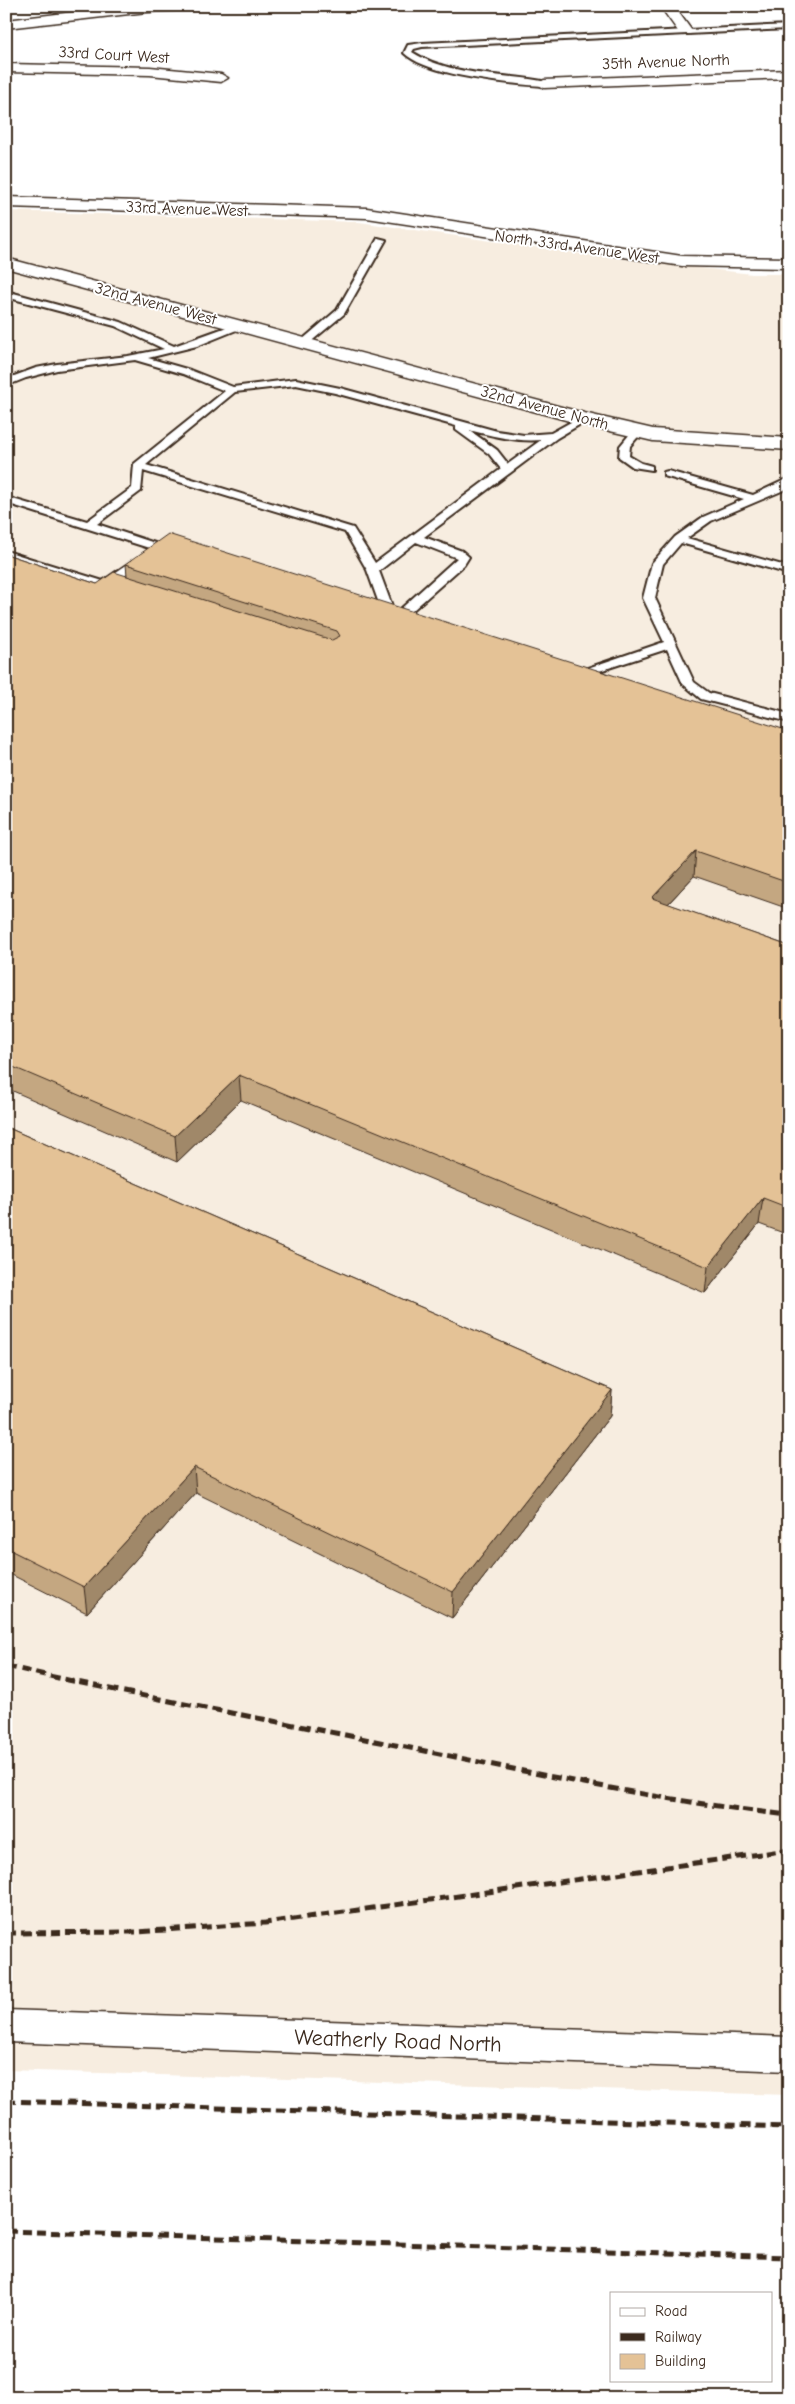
<svg xmlns="http://www.w3.org/2000/svg" width="795" height="2404" viewBox="0 0 795 2404" font-family="'Comic Neue',sans-serif">
	<style>
		.built { fill: #f7ede0 }
		.lines { fill: none; stroke-linecap: round; stroke-linejoin: round }
		.lane-casing { stroke: #3b2a1e; stroke-width: 4 }
		.street-casing { stroke: #3b2a1e; stroke-width: 3 }
		.lane { fill: #fff; fill-rule: evenodd }
		.street { fill: #fff; fill-rule: evenodd }
		.rail { stroke: #3b2a1e; stroke-width: 5; stroke-dasharray: 10 5; stroke-linecap: butt }
		.wall { fill: #c4a781; stroke: #3b2a1e }
		.shaded-wall { fill: #a08869; stroke: #3b2a1e }
		.building { fill: #e4c296; stroke: #3b2a1e }
		.labels { text-anchor: middle; stroke-width: 4; stroke-linejoin: round; paint-order: stroke }
		.far-street-label { font-size: 16px; fill: #3b2a1e; stroke: #fff }
		.near-street-label { font-size: 22px; fill: #3b2a1e; stroke: #fff }
	</style>
	<rect width="100%" height="100%" fill="#fff"/>
	<filter id="ink" filterUnits="userSpaceOnUse"><feTurbulence type="fractalNoise" baseFrequency=".02" numOctaves="2"/><feDisplacementMap in="SourceGraphic" scale="10" xChannelSelector="R" yChannelSelector="G"/><feConvolveMatrix kernelMatrix="1 2 1 2 8 2 1 2 1" color-interpolation-filters="sRGB"/></filter>
	<g filter="url(#ink)">
		<path class="built" d="M 6,211 L 359,222 L 590,255 L 752,274 L 789,274 L 789,2095 L 6,2070 Z"/>
		<g class="lines">
			<defs>
				<path id="lane" d="M 789,25 L 789,29 L 422,47 L 414,49 L 412,52 C 452,77 503,73 547,82 L 548,84 L 544,86 C 510,84 428,76 404,53 L 408,45 L 422,43 Z
					M 378,238 L 386,240 L 344,314 L 308,344 L 302,344 L 302,340 L 337,310 Z
					M 6,291 L 121,322 L 174,346 L 238,323 L 244,323 L 244,327 L 197,346 L 148,358 L 190,370 L 233,387 L 296,379 L 340,388 L 497,431 L 524,435 L 551,433 L 580,417 L 584,416 L 589,419 L 557,438 L 424,537 L 462,551 L 469,557 L 464,565 L 396,625 L 392,626 L 386,623 L 367,570 L 345,532 L 143,471 L 141,491 L 97,524 L 173,549 L 173,553 L 165,553 L 6,503 L 6,497 L 87,521 L 132,488 L 134,464 L 225,391 L 183,374 L 135,360 L 57,370 L 26,378 L 6,386 L 6,379 L 36,368 L 57,364 L 128,356 L 164,349 L 115,326 L 6,297 ZM 296,385 L 335,393 L 456,426 L 456,430 L 489,454 L 501,469 L 375,563 L 353,528 L 146,465 L 235,392 ZM 469,430 C 493,436 516,442 541,440 L 508,464 L 497,450 ZM 416,542 L 457,558 L 395,614 L 379,571 Z
					M 638,428 L 643,431 L 630,446 L 629,456 L 641,463 L 652,466 L 652,470 L 633,467 L 619,457 L 620,446 L 634,429 Z
					M 668,471 L 753,495 L 789,478 L 789,486 L 784,490 L 711,521 L 687,538 L 789,567 L 789,574 L 681,543 L 663,564 L 655,598 L 694,682 L 709,693 L 789,714 L 789,722 L 701,699 L 683,684 L 667,649 L 581,677 L 573,677 L 571,675 L 573,673 L 664,642 L 643,598 L 652,563 L 675,537 L 703,517 L 744,499 L 664,476 L 664,472 Z
					M 6,551 L 103,581 L 138,557 L 146,557 L 148,559 L 113,584 L 123,589 L 117,592 L 6,558 Z"/>
				<path id="street" d="M 125,6 L 193,6 L 186,10 L 147,12 L 6,28 L 6,20 Z
					M 660,6 L 674,6 L 692,31 L 690,34 L 680,34 Z
					M 6,64 L 150,67 L 221,74 L 228,78 L 221,82 L 150,75 L 6,72 Z
					M 789,70 L 789,78 L 544,88 L 537,84 L 544,80 Z
					M 6,197 L 367,208 L 682,256 L 789,258 L 789,268 L 682,266 L 367,218 L 6,207 Z
					M 6,258 L 588,414 L 653,429 L 789,438 L 789,450 L 653,441 L 584,425 L 6,268 Z
					M 6,2010 L 789,2037 L 789,2071 L 6,2042 Z"/>
			</defs>
			<use href="#lane" class="lane-casing"/>
			<use href="#street" class="street-casing"/>
			<use href="#lane" class="lane"/>
			<use href="#street" class="street"/>
			<path class="rail" d="M 6,1666 C 128,1695 252,1716 375,1741 C 514,1768 648,1800 789,1815
				M 6,1933 L 136,1932 L 265,1923 L 789,1850
				M 6,2101 L 789,2127
				M 6,2231 L 789,2257"/>
		</g>
		<path class="wall" d="M 6,554 L 97,584 L 127,576 L 126,564 L 789,731 L 789,909 L 694,876 L 668,904 L 789,946 L 789,1235 L 759,1224 L 705,1293 L 241,1100 L 177,1162 L 6,1088 Z
			M 6,1127 L 612,1390 L 610,1416 L 452,1618 L 196,1493 L 87,1613 L 6,1572 Z"/>
		<path class="shaded-wall" d="M 696,851 L 694,876 L 650,923 L 652,898 Z
			M 239,1075 L 241,1100 L 177,1162 L 175,1136 Z
			M 763,1198 L 759,1224 L 705,1293 L 708,1267 Z
			M 612,1390 L 610,1416 L 452,1618 L 453,1592 Z
			M 194,1467 L 196,1493 L 87,1613 L 84,1587 Z"/>
		<path class="building" d="M 168,534 L 789,731 L 789,883 L 696,851 L 652,898 L 789,946 L 789,1208 L 763,1198 L 708,1267 L 239,1075 L 175,1136 L 6,1064 L 6,554 L 97,584 L 114,572 L 332,640 L 340,636 L 337,631 L 126,564 Z
			M 6,1127 L 612,1390 L 453,1592 L 194,1467 L 84,1587 L 6,1548 Z"/>
	</g>
	<g class="labels">
		<g class="far-street-label">
			<text transform="translate(114 54) rotate(3)" y="6">33rd Court West</text>
			<text transform="translate(666 61) rotate(-2)" y="6">35th Avenue North</text>
			<text transform="translate(187 208) rotate(2)" y="6">33rd Avenue West</text>
			<text transform="translate(577 246) rotate(8)" y="6">North 33rd Avenue West</text>
			<text transform="translate(156 303) rotate(15)" y="6">32nd Avenue West</text>
			<text transform="translate(545 407) rotate(15)" y="6">32nd Avenue North</text>
		</g>
		<g class="near-street-label">
			<text transform="translate(398 2040) rotate(2)" y="8">Weatherly Road North</text>
		</g>
	</g>
	<rect width="795" height="2404" fill="none" stroke="#fff" stroke-width="25"/>
	<rect x="12" y="12" width="770" height="2379" fill="none" stroke="#3b2a1e" stroke-width="2" filter="url(#ink)"/>
	<rect x="610" y="2292" width="162" height="90" fill="#ffffff" stroke="#b1aaa5"/>
	<rect x="620" y="2308" width="25" height="8" fill="#ffffff" stroke="#b1aaa5"/>
	<text x="655" y="2316" font-size="15" fill="#3b2a1e">Road</text>
	<rect x="620" y="2333" width="25" height="8" fill="#3b2a1e" stroke="#b1aaa5"/>
	<text x="655" y="2342" font-size="15" fill="#3b2a1e">Railway</text>
	<rect x="620" y="2354" width="25" height="15" fill="#e4c296" stroke="#b1aaa5"/>
	<text x="655" y="2366" font-size="15" fill="#3b2a1e">Building</text>
</svg>
